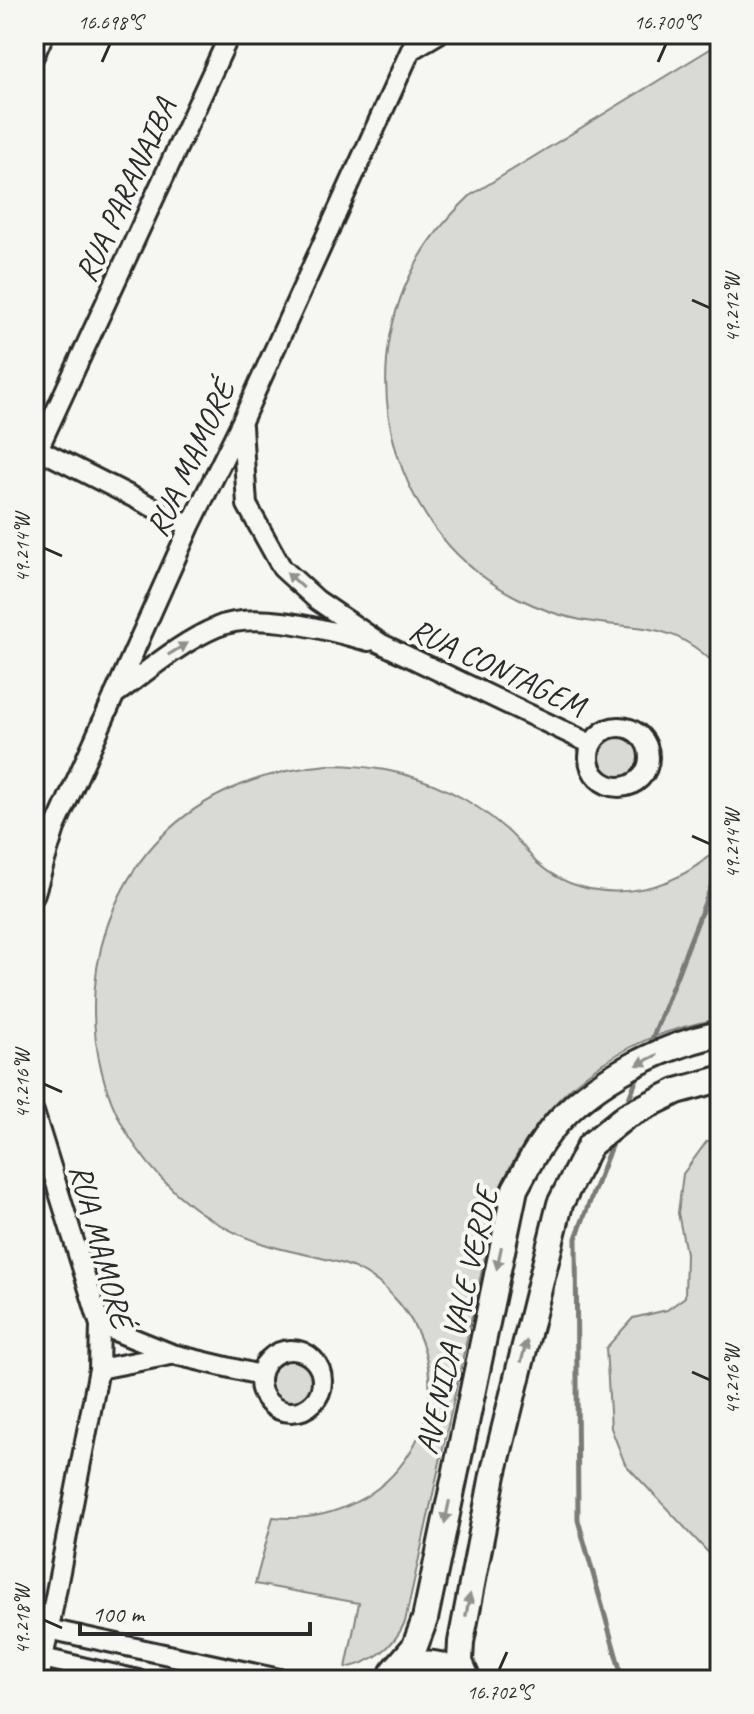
<svg xmlns="http://www.w3.org/2000/svg" width="754" height="1714" viewBox="0 0 754 1714" font-family="Caveat,sans-serif">
	<style>
		.green { fill: #d9d9d5; stroke: #828280; stroke-width: 2 }
		.lines { fill: none; stroke-linecap: round; stroke-linejoin: round }
		.stream { stroke: #7a7a78; stroke-width: 5 }
		.street-casing { stroke: #2b2b2b; stroke-width: 24 }
		.secondary-casing { stroke: #2b2b2b; stroke-width: 30 }
		.street { stroke: #f6f6f2; stroke-width: 18 }
		.secondary { stroke: #f6f6f2; stroke-width: 24 }
		.oneway { fill: #90908e }
		.ticks { fill: none; stroke: #2b2b2b; stroke-width: 3 }
		.labels { text-anchor: middle; stroke-width: 8; stroke-linejoin: round; paint-order: stroke }
		.street-label { font-size: 32px; fill: #2b2b2b; stroke: #f6f6f2 }
		.neatline { fill: none; stroke: #2b2b2b; stroke-width: 3 }
		.ticks-label { font-size: 20px; text-anchor: middle; fill: #2b2b2b }
	</style>
	<rect width="100%" height="100%" fill="#f6f6f2"/>
	<filter id="ink" filterUnits="userSpaceOnUse"><feTurbulence type="fractalNoise" baseFrequency=".0125" numOctaves="2"/><feDisplacementMap in="SourceGraphic" scale="16" xChannelSelector="R" yChannelSelector="G"/><feConvolveMatrix kernelMatrix="1 2 1 2 8 2 1 2 1" color-interpolation-filters="sRGB"/></filter>
	<g filter="url(#ink)">
		<path class="green" d="M 720,43 L 720,669 C 670,618 643,632 581,620 C 560,616 538,608 518,598 C 397,538 351,384 415,266 C 429,238 449,216 471,195 Z
			M595 757a24 24 0 1 1 48 0a24 24 0 1 1-48 0Z
			M 328,765 C 376,765 421,774 464,799 C 485,811 504,826 521,844 C 527,850 531,857 537,863 C 590,910 676,895 720,845 L 720,1019 C 617,1036 543,1093 500,1188 L 405,1622 C 393,1648 374,1662 346,1668 L 359,1603 L 255,1584 L 273,1517 C 394,1530 477,1400 399,1303 C 359,1254 316,1261 264,1244 C 211,1227 167,1192 136,1147 C 72,1056 82,918 160,838 C 204,793 265,770 328,765 Z
			M 720,1140 L 720,1565 L 625,1464 L 611,1428 L 606,1348 L 633,1318 L 667,1310 L 685,1297 L 686,1253 L 678,1213 L 683,1174 L 707,1141 Z
			M268 1381a23 23 0 1 1 46 0a23 23 0 1 1-46 0Z"/>
		<g class="lines">
			<path class="stream" d="M 649,1047 L 720,864
				M 626,1106 L 639,1073
				M 614,1138 L 576,1238 L 578,1520 L 623,1680"/>
			<defs>
				<path id="street" d="M 411,50 L 438,34
					M 34,56 L 44,34
					M 242,426 L 247,505 L 282,568 L 317,600 L 380,643 L 591,744
					M 34,447 L 190,526
					M 34,458 L 230,34
					M 114,695 C 148,671 179,643 217,627 C 257,609 329,631 369,641
					M589 757a30 30 0 1 1 60 0a30 30 0 1 1-60 0Z
					M 34,896 L 55,828 L 190,526 L 242,421 L 418,34
					M 34,1112 L 100,1325 L 99,1369 L 39,1680
					M 100,1325 L 172,1354 L 260,1375
					M260 1381a31 31 0 1 1 62 0a31 31 0 1 1-62 0Z
					M 99,1369 L 171,1355
					M 34,1626 L 284,1680
					M 34,1656 L 138,1680"/>
				<path id="secondary" d="M 393,1672 L 415,1646 L 425,1619 L 515,1189 C 524,1173 532,1156 543,1141 C 580,1086 656,1047 720,1034
					M 393,1673 C 423,1659 441,1660 468,1680
					M 468,1680 L 460,1662 L 461,1642 L 493,1475 L 560,1204 L 590,1145 L 626,1116 L 677,1091 L 720,1079"/>
			</defs>
			<use href="#street" class="street-casing"/>
			<use href="#secondary" class="secondary-casing"/>
			<use href="#street" class="street"/>
			<use href="#secondary" class="secondary"/>
		</g>
		<defs><path id="oneway-solid" d="M-6-.8H1V-3.2L6.5 0L1 3.2V.8H-6Z" transform="scale(2)"/></defs>
		<g class="oneway">
			<use href="#oneway-solid" transform="translate(295 580) rotate(-137)"/>
			<use href="#oneway-solid" transform="translate(178 649) rotate(-31)"/>
			<use href="#oneway-solid" transform="translate(647 1060) rotate(153)"/>
			<use href="#oneway-solid" transform="translate(499 1258) rotate(102)"/>
			<use href="#oneway-solid" transform="translate(524 1351) rotate(-76)"/>
			<use href="#oneway-solid" transform="translate(447 1512) rotate(102)"/>
			<use href="#oneway-solid" transform="translate(468 1605) rotate(-79)"/>
		</g>
	</g>
	<path class="ticks" d="M 102,62 L 110,44M 658,62 L 666,44M 692,300 L 710,308M 44,548 L 62,556M 692,836 L 710,844M 44,1084 L 62,1092M 692,1372 L 710,1380M 44,1620 L 62,1628M 499,1670 L 507,1652"/>
	<g class="labels">
		<g class="street-label">
			<text transform="translate(125 190) rotate(-65)" y="11">RUA PARANAIBA</text>
			<text transform="translate(190 458) rotate(-65)" y="11">RUA MAMORÉ</text>
			<text transform="translate(498 667) rotate(25)" y="11">RUA CONTAGEM</text>
			<text transform="translate(102 1246) rotate(75)" y="11">RUA MAMORÉ</text>
			<text transform="translate(456 1321) rotate(-77)" y="11">AVENIDA VALE VERDE</text>
		</g>
	</g>
	<rect width="754" height="1714" fill="none" stroke="#f6f6f2" stroke-width="88"/>
	<path d="M80 1622v12h230v-12" fill="none" stroke="#2b2b2b" stroke-width="4"/>
	<text x="92" y="1622" font-size="24" fill="#2b2b2b" stroke="#f6f6f2" stroke-width="6" paint-order="stroke">100 m</text>
	<rect x="44" y="44" width="666" height="1626" class="neatline"/>
	<g class="ticks-label">
		<text x="110" y="29">16.698°S</text>
		<text x="666" y="29">16.700°S</text>
		<text transform="translate(732 308) rotate(-90)" y="7">49.212°W</text>
		<text transform="translate(22 548) rotate(-90)" y="7">49.214°W</text>
		<text transform="translate(732 844) rotate(-90)" y="7">49.214°W</text>
		<text transform="translate(22 1084) rotate(-90)" y="7">49.216°W</text>
		<text transform="translate(732 1380) rotate(-90)" y="7">49.216°W</text>
		<text transform="translate(22 1620) rotate(-90)" y="7">49.218°W</text>
		<text x="499" y="1699">16.702°S</text>
	</g>
</svg>
